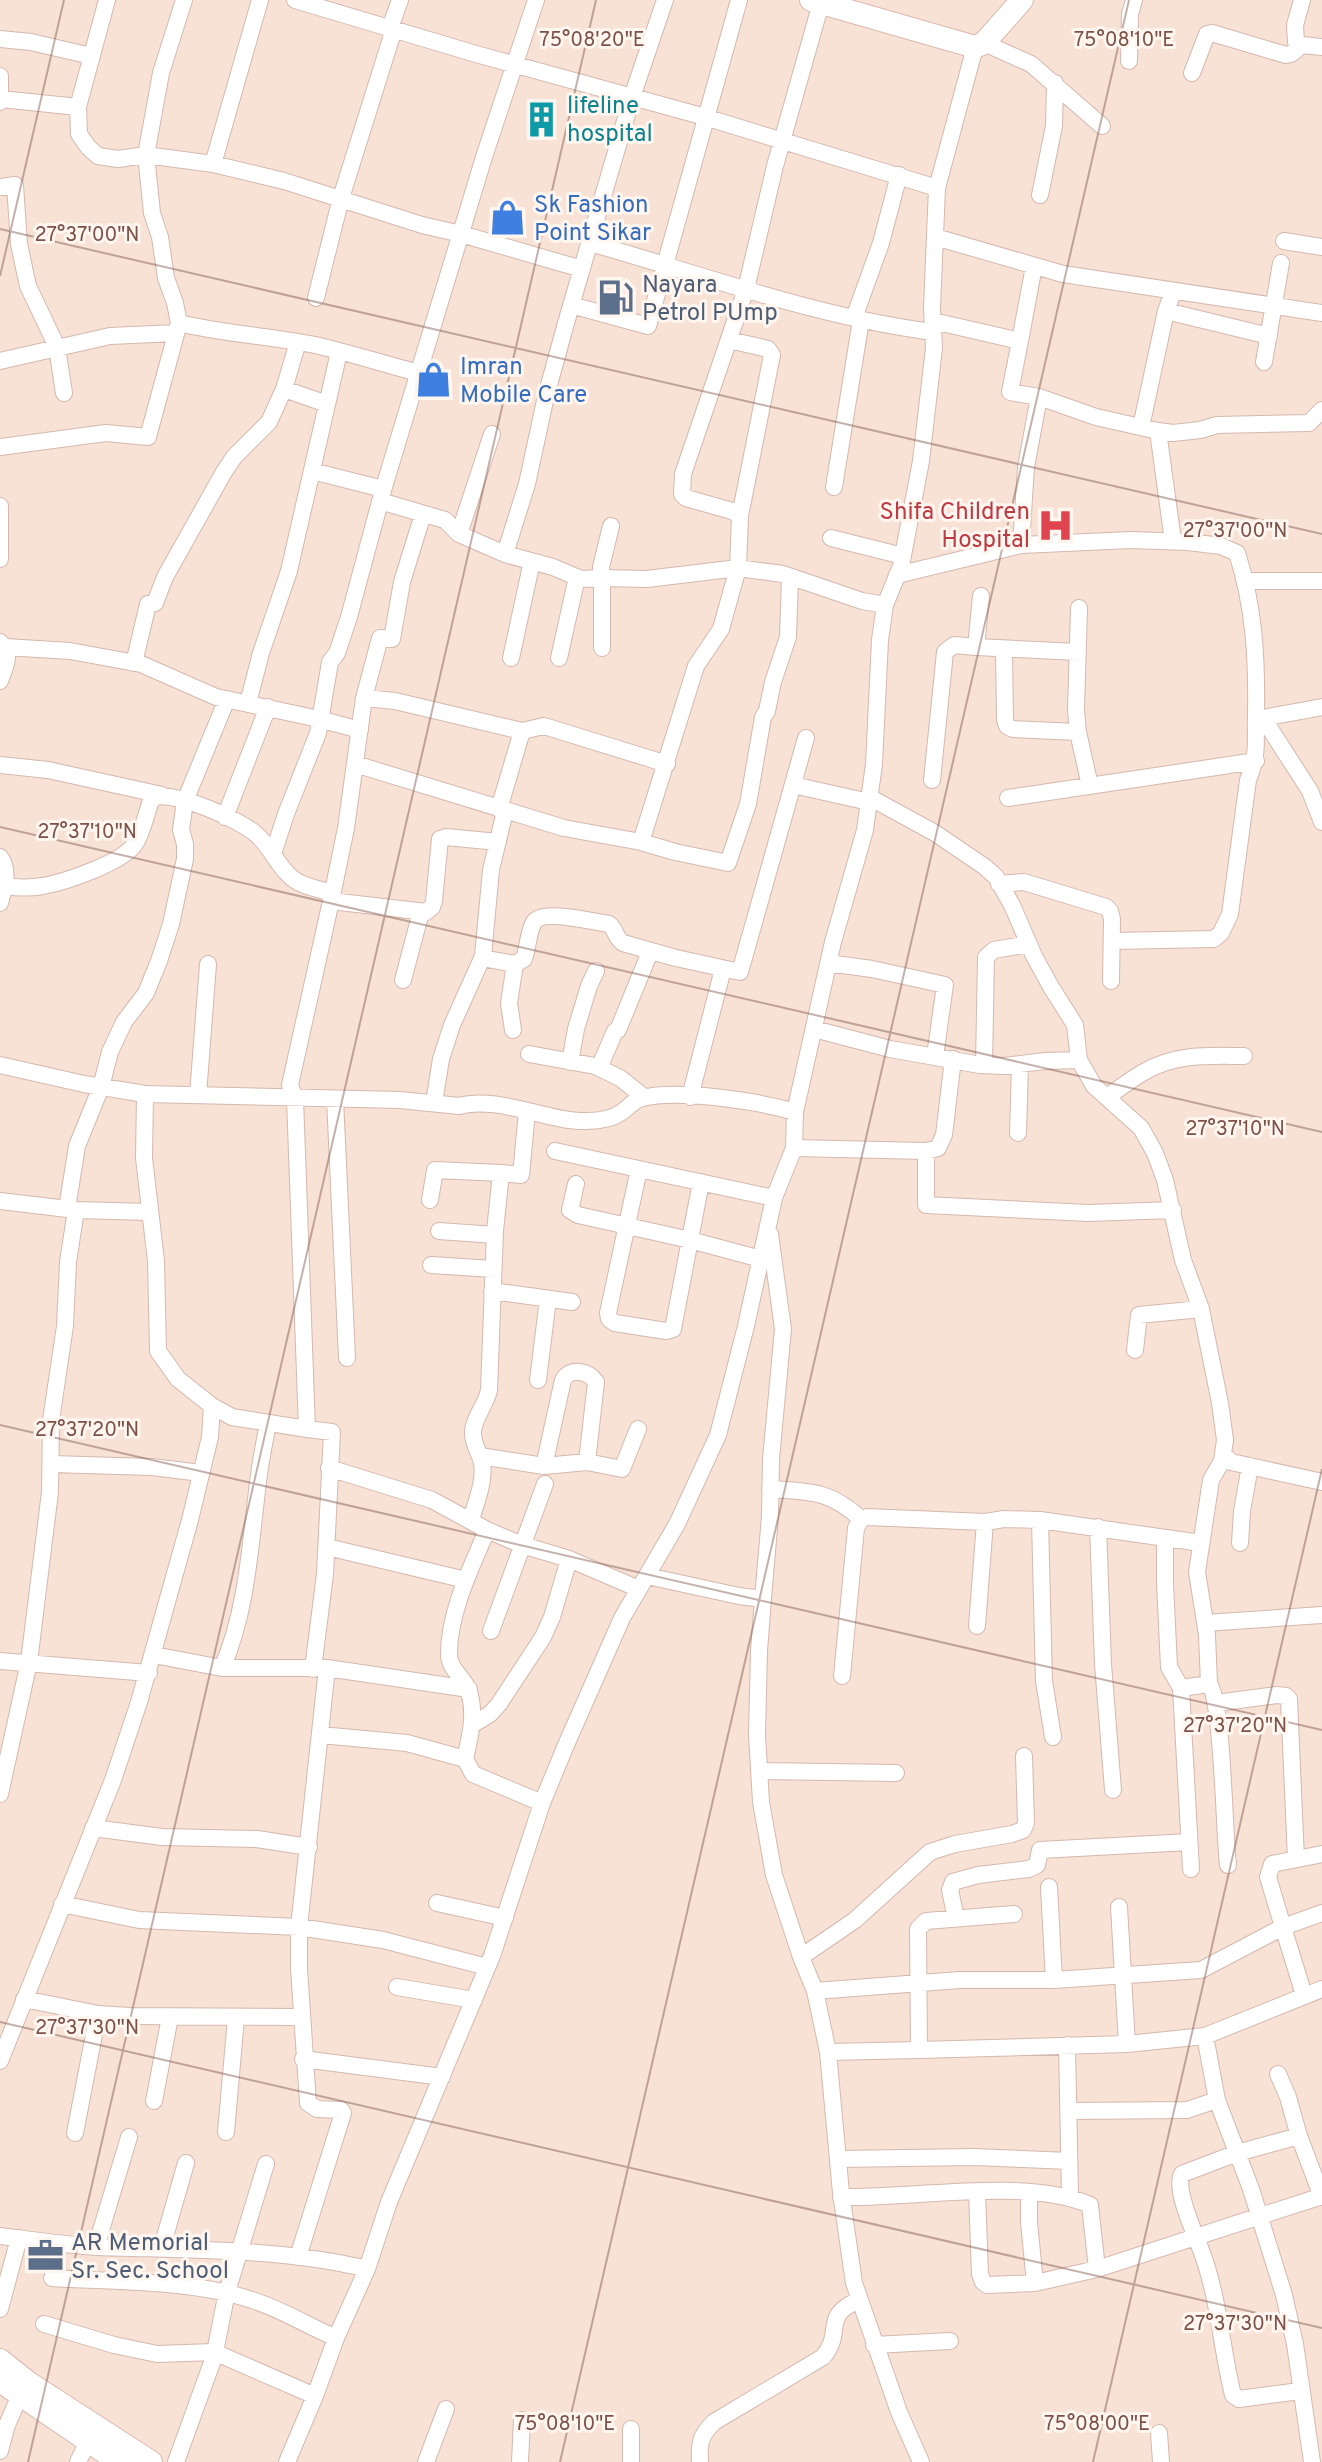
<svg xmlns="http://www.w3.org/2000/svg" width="1322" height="2462" viewBox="0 0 1322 2462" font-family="Overpass,sans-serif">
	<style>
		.residential { fill: #f7e2d5 }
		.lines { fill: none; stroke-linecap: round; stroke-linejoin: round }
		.street-casing { stroke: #d5b8ae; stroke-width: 18 }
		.secondary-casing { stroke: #dbb9ad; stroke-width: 24 }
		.street { stroke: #fff; stroke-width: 16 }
		.secondary { stroke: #fff; stroke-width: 22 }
		.ticks { fill: none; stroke: #7c5148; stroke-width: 2; stroke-opacity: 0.45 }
		.labels { text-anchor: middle; stroke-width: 6; stroke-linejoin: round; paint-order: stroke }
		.culture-label { font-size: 24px; fill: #0d838f; stroke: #fff6f0; text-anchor: start }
		.shop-label { font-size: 24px; fill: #366cbe; stroke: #fff6f0; text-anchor: start }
		.service-label { font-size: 24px; fill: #4e5e75; stroke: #fff6f0; text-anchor: start }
		.health-label { font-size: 24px; fill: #be3a42; stroke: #fff6f0; text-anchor: end }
		.ticks-label { font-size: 20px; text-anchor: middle; fill: #7c5148; stroke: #fff6f0; stroke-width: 6; stroke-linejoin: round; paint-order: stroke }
	</style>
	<rect width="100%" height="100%" fill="#fff1e7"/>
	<path class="residential" d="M 0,0 L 1322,0 L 1322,2462 L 0,2462 Z"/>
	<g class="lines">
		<defs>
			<path id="street" d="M 107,0 L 78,107 L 79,134 L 88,147 L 98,156 L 118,159 L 146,155 L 213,164 L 284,181 L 422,225 L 461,234 L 582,269
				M 295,0 L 476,54 L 698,115 L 937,188
				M 1302,0 L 1295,25 L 1296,42 L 1302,45
				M 390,28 L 400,0
				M 0,39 L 31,42 L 91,56
				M 984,43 L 1031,64 L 1102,126
				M 1129,61 L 1130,14 L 1134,0
				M 1192,73 L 1207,34 L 1212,33 L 1286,55 L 1291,54 L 1302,45 L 1322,47
				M 0,76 L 0,102
				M 1,99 L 78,107
				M 213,164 L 260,0
				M 0,187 L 15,185 L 19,244 L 28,286 L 57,347 L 64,393
				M 1040,195 L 1054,126 L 1055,83
				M 935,237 L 1063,274 L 1322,313
				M 1284,241 L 1322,247
				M 590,243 C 704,275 816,317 933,332
				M 316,298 L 341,198 L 394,29
				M 571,305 L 648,326 L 739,0
				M 1166,311 L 1269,336
				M 854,318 L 881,243 L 899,175
				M 933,321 L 1020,341 L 1010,392 L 1039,397 L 1096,417 L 1158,431 L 1173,541
				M 179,323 C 224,334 270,336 315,345 C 350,353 384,364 419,373
				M 729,340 L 768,349 L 772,355 L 740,516
				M 1020,341 L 1034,266
				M 0,361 L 110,336 L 176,333
				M 1264,362 L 1281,263
				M 284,389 L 298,342
				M 1141,427 L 1166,311 L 1173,292
				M 1158,431 L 1173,433 L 1200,430 L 1217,425 L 1309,423 L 1322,410
				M 0,447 L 106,433 L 148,437 L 179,323 L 175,303 L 166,278 L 160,237 L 152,213 L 146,155 L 161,73 L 184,0
				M 312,471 L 383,489
				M 834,487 L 861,320
				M 380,501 L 445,520 L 459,534 L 505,554 L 553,567 L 581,579 L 602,578 L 601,567 L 611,526
				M 0,506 L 0,559
				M 459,534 L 492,434
				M 831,538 L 903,556
				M 1021,545 L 1026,467 L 1039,397
				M 505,554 L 527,484 L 546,396 L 566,323 L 632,97 L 665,0
				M 897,575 L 1021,545 L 1131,540 L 1188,542 L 1221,546 L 1237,553 C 1254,606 1257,657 1256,713 C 1255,739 1259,754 1248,780 L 1230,914 L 1221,933 L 1214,939 L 1112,941
				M 1246,581 L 1322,581
				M 981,596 L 976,647 L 1078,652
				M 1079,608 L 1076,710 L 1078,732 L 1090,786
				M 0,642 C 13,653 5,667 0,681
				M 5,647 L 70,651 L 141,664 L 216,697 L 319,719 L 360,730
				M 602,648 L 602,578 L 647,579 L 738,568 L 783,574 L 862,601 L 885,605
				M 1004,650 L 1005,720 L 1007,726 L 1013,729 L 1078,732
				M 511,658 L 532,561
				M 559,658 L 577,577
				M 134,663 L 148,604 L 155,603 L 165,577 L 224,472 L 234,457 L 269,422 L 284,389 L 327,404
				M 364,698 L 395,701 L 522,731 L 499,809
				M 248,703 L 261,653 L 289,571 L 339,352
				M 1256,717 L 1263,718 L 1310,791 L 1322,822
				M 1263,718 L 1322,707
				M 522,731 L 544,726 L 667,764
				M 355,764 L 564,828 L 641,842 L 696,666 L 721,629 L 738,568 L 740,516 L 732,511 L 686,498 L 682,494 L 683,474 L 746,289 L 775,166 L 821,3
				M 0,765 L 48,770 L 162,795
				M 932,780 L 945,652 L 954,645 L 976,647
				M 793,785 L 869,802
				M 869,797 L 935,833 L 985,867 L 996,877 L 1012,905 L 1034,956 L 1051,987 L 1075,1025 L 1079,1060 L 1094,1086 L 1141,1128 L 1155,1153 L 1165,1180 L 1183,1260 L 1201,1309 L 1220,1403 L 1225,1440 L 1223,1454 L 1231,1462 L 1322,1482
				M 1008,798 L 1256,761
				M 225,817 L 268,707
				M 641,842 L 675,852 L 728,863 L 748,804 L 763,717 L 767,711 L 773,682 L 788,637 L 790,577
				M 273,854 L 286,814 L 318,733 L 330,662 L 337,653 L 349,617 L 384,487 L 484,157 L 536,0
				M 0,857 C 10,870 4,889 0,903
				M 999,884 L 1024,882 L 1106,907 L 1110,911 L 1112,919 L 1111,981
				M 5,886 C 18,888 30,888 43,886 C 65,882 122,863 135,844 C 142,833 146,816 150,803 L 154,797 C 175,791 241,820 257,835 C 271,847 278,867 292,878 C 303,887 319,889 333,893
				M 331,901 L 426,912 L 432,907 L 434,901 L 440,839 L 446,837 L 498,842
				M 482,958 L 515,964 L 524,959 C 528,948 528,932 534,922 C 543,909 594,922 609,924 C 616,929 615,938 623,943 L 676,958 L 740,972 L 806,738
				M 828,963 L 872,969 L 945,985 L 935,1056
				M 403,980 L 421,912
				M 814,1029 L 890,1049 L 980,1065 L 1004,1066 L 1045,1061 L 1079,1060
				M 513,1030 L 509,1003 L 515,964
				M 529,1054 L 595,1066 L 620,1078 L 644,1097
				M 570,1062 L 576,1029 L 589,986 L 596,971
				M 0,1065 L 84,1084 L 145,1094 L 400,1100 L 459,1106 C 498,1095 547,1122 587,1121 C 599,1121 612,1119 622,1112 C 629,1107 634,1100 642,1098 C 678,1089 758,1101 795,1112
				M 984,1065 L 986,957 L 994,950 L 1029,944
				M 599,1068 L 615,1031 L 618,1030 L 650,952
				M 145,1094 L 144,1158 L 156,1261 L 158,1351 L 178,1379 L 212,1406 L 232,1417 L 307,1429
				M 198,1095 L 208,964
				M 690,1097 L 723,969
				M 1107,1097 C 1119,1089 1131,1079 1144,1072 C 1175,1053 1210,1056 1244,1056
				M 335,1099 L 347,1358
				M 434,1103 L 441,1059 L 452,1025 L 483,956 L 491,870 L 505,811
				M 1018,1133 L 1020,1064
				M 794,1148 L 926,1151 L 938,1148 L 944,1135 L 953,1059
				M 555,1151 L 774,1198
				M 926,1151 L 926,1205 L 1088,1213 L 1173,1210
				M 639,1169 L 608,1313 L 609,1319 L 615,1323 L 666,1331 L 673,1329 L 701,1182
				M 576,1184 L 570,1210 L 578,1215 L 690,1240 L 761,1259
				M 430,1200 L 435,1170 L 501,1173
				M 0,1201 L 76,1210 L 150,1212
				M 67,1209 L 77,1146 L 101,1087 L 110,1052 L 124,1022 L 146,993 L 159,961 L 171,924 L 185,859 L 185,844 L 181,830 L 185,801 L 227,699
				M 439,1231 L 495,1235
				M 431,1265 L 493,1269
				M 492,1291 L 572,1302
				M 1135,1350 L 1139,1315 L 1201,1309
				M 538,1380 L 548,1299
				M 1223,1454 L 1222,1461 L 1211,1480 L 1197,1572 L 1207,1635 L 1209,1684 C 1223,1700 1224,1834 1228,1865
				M 480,1456 L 544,1466 L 587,1462 L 622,1469 L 638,1429
				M 51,1464 L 152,1467 L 201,1473
				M 544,1466 L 563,1380 C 570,1367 589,1371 596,1382 L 587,1462
				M 329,1468 L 432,1500 L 487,1530 L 522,1545 L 569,1559 L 639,1589
				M 770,1489 C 811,1492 829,1490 861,1519
				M 471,1520 C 476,1502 485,1482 482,1463 C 480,1453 472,1443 473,1432 C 473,1419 486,1405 489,1390 L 495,1231 L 501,1173 L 521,1175 L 527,1111
				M 1040,1520 L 1044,1681 L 1053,1737
				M 1098,1527 L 1103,1664 L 1113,1790
				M 487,1530 C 471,1568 449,1612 449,1654 C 449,1671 465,1677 469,1692 C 476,1714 470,1737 465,1759 L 473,1774 L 542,1803
				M 1165,1538 L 1165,1583 L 1169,1667 L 1181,1688
				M 1240,1543 L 1242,1511 L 1250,1466
				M 327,1547 L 466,1580
				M 647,1576 L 739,1596 L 763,1599 L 759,1651 L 757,1735 L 761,1802 L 774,1875 L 801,1957 L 815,1991 L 828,2052 L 841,2193 L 854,2283 L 899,2412 L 921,2462
				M 763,1599 L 770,1516 L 771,1459 L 783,1329 L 770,1234
				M 1205,1623 L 1322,1615
				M 977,1626 L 985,1522 L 1004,1519 L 1040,1520 L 1201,1543
				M 491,1631 L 545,1484
				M 154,1655 L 222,1668 L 327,1668 L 469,1689
				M 0,1661 L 149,1673
				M 222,1668 C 246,1614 250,1549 257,1491 C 259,1468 264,1445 268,1423
				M 313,1669 L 325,1574 L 332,1432 L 307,1429 L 295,1099 L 290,1085 L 331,901 L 346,828 L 364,698 L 380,638 L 392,639 L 402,582 L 423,514
				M 842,1676 L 856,1528 L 861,1519 L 867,1517 L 985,1522
				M 1216,1703 L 1277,1695 L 1286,1696 L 1289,1699 L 1296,1859
				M 472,1725 L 490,1714 L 499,1704 L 543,1637 L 552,1617 L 569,1559
				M 321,1735 L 407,1743 L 465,1759
				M 759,1771 L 896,1773
				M 0,1794 L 29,1662 L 50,1492 L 51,1420 L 65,1326 L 68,1262 L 76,1210
				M 93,1828 L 162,1837 L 257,1839 L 309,1847
				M 1322,1854 L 1272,1864 L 1268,1877 L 1283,1927 L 1322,1913
				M 1191,1869 L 1181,1688 L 1209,1684
				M 1049,1887 L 1054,1980
				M 437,1903 L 505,1918
				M 62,1904 L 139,1920 L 299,1927 L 383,1940 L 487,1967
				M 1119,1907 L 1127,2044
				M 956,1918 L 950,1890 L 953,1882 L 978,1875 L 1029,1869 L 1037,1865 L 1040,1850 L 1189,1842
				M 801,1957 L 855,1920 L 930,1852 L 955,1844 L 1012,1834 L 1023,1830 L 1026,1823 L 1024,1756
				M 397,1987 L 474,2000
				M 815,1991 L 960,1980 L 1054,1980 L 1201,1970 L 1283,1927 L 1304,1995
				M 24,1999 L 98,2014 L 130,2016 L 301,2017
				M 1205,2036 L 1217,2100 L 1251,2189 L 1284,2295 L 1295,2344 L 1312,2462
				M 1067,2045 L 1070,2196
				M 919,2050 L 1127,2044 L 1205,2036 L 1322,1989
				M 828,2052 L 919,2050 L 918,1929 L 926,1921 L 1014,1914
				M 303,2059 L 442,2077
				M 0,2061 L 113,1780 L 139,1702 L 190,1520 L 210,1437 L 212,1406
				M 1278,2074 L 1288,2097 L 1299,2136 L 1322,2197
				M 154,2101 L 170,2017
				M 1068,2111 L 1187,2110 L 1217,2100
				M 226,2132 L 236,2018
				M 75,2133 L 98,2014
				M 1299,2136 L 1237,2153 L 1182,2174 C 1174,2190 1195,2233 1201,2250 C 1219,2297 1221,2347 1233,2395 L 1239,2399 L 1300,2391
				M 838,2159 L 974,2157 L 1069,2161
				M 977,2192 L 980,2274 L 983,2282 L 987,2285 L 1035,2283 L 1097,2269 L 1322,2196
				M 1029,2193 L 1029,2222 L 1035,2283
				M 841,2197 C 915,2199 1024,2177 1090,2205 L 1097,2269
				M 0,2236 C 32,2240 65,2245 98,2247 C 185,2250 282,2248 367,2269
				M 96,2247 L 129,2137
				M 162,2247 L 186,2163
				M 298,2257 L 343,2113 L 341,2110 L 317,2109 L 308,2103 L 299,1968 L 299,1927 L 327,1668
				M 52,2278 C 114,2282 193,2280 252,2300 C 281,2309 308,2326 336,2338
				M 0,2309 L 19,2238
				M 44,2324 L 114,2345 L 157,2354 L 214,2352 L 315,2396
				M 874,2345 L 950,2341
				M 631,2429 L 631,2462
				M 1159,2433 L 1161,2462
				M 0,2451 L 7,2425 L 20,2395
				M 78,2462 L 88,2441
				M 176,2462 L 214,2357 L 227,2292 L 266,2164
				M 287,2462 L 315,2396 L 336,2338 L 367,2269 L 389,2202 L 492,1956 L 542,1803 L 566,1745 L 622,1618 L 677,1524 L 718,1435 L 746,1326 L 774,1198 L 794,1148 L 795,1112 L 833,942 L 865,830 L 874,764 L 880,640 L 885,605 L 901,566 L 921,461 L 934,348 L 932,308 L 937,188 L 975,47
				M 426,2462 L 446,2409
				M 520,2462 L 522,2420
				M 700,2462 C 699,2443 700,2436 714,2422 L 823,2357 C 845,2331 820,2317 859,2300"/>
			<path id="secondary" d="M 811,0 L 975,47 L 984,43 L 1022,0
				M 0,2360 L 29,2383 L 151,2462
				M 0,2381 L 119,2462"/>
		</defs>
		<use href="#street" class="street-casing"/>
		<use href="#secondary" class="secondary-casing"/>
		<use href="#street" class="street"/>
		<use href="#secondary" class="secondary"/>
	</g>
	<path class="ticks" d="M 0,229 L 1322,534M 0,276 L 64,0M 0,827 L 1322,1132M 0,1425 L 1322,1730M 0,2022 L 1322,2328M 28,2462 L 596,0M 560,2462 L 1129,0M 1093,2462 L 1322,1469"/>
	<defs>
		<symbol id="building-bare" viewBox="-9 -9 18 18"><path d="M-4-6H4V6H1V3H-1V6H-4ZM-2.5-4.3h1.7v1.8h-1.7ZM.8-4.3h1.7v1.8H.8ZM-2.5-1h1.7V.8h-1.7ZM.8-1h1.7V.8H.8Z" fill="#0f9aa8" stroke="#fff6f0" stroke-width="2.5" paint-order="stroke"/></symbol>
		<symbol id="shop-bare" viewBox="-9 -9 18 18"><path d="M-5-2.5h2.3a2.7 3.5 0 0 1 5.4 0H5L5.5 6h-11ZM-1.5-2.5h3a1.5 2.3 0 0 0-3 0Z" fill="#3f7fe0" stroke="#fff6f0" stroke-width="2.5" paint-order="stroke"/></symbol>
		<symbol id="fuel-bare" viewBox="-9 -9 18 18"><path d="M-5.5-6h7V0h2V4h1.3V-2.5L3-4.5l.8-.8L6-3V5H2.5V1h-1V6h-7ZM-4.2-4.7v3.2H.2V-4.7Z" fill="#5c6f8a" stroke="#fff6f0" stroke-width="2.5" paint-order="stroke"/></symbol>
		<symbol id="hospital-bare" viewBox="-9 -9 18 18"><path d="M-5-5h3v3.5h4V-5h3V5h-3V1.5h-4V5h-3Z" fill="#e0444e" stroke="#fff6f0" stroke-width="2.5" paint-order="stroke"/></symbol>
		<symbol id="office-bare" viewBox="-9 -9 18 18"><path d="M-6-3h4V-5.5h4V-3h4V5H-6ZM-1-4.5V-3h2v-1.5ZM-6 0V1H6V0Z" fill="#5c6f8a" stroke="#fff6f0" stroke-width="2.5" paint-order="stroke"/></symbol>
	</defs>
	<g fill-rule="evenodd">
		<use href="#building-bare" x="516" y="94" width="51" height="51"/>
		<use href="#shop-bare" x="482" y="192" width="51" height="51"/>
		<use href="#fuel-bare" x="590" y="272" width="51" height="51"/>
		<use href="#shop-bare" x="408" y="354" width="51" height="51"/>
		<use href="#hospital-bare" x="1030" y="500" width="51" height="51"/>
		<use href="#office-bare" x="20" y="2230" width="51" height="51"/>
	</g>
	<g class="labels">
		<g class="culture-label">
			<text x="567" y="113">lifeline<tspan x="567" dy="28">hospital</tspan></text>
		</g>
		<g class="shop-label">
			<text x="534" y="212">Sk Fashion<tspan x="534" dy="28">Point Sikar</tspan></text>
			<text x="460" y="374">Imran<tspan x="460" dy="28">Mobile Care</tspan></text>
		</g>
		<g class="service-label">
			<text x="642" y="292">Nayara<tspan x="642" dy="28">Petrol PUmp</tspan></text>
			<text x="71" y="2250">AR Memorial<tspan x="71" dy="28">Sr. Sec. School</tspan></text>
		</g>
		<g class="health-label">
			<text x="1030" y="519">Shifa Children<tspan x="1030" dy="28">Hospital</tspan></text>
		</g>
	</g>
	<g class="ticks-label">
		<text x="1124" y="46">75°08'10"E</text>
		<text x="592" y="46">75°08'20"E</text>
		<text x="87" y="241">27°37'00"N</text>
		<text x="1235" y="537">27°37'00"N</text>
		<text x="87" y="838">27°37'10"N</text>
		<text x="1235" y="1135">27°37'10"N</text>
		<text x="87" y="1436">27°37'20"N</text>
		<text x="1235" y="1732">27°37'20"N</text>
		<text x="87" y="2034">27°37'30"N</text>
		<text x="1235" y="2330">27°37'30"N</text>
		<text x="565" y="2430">75°08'10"E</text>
		<text x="1097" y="2430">75°08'00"E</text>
	</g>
</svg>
